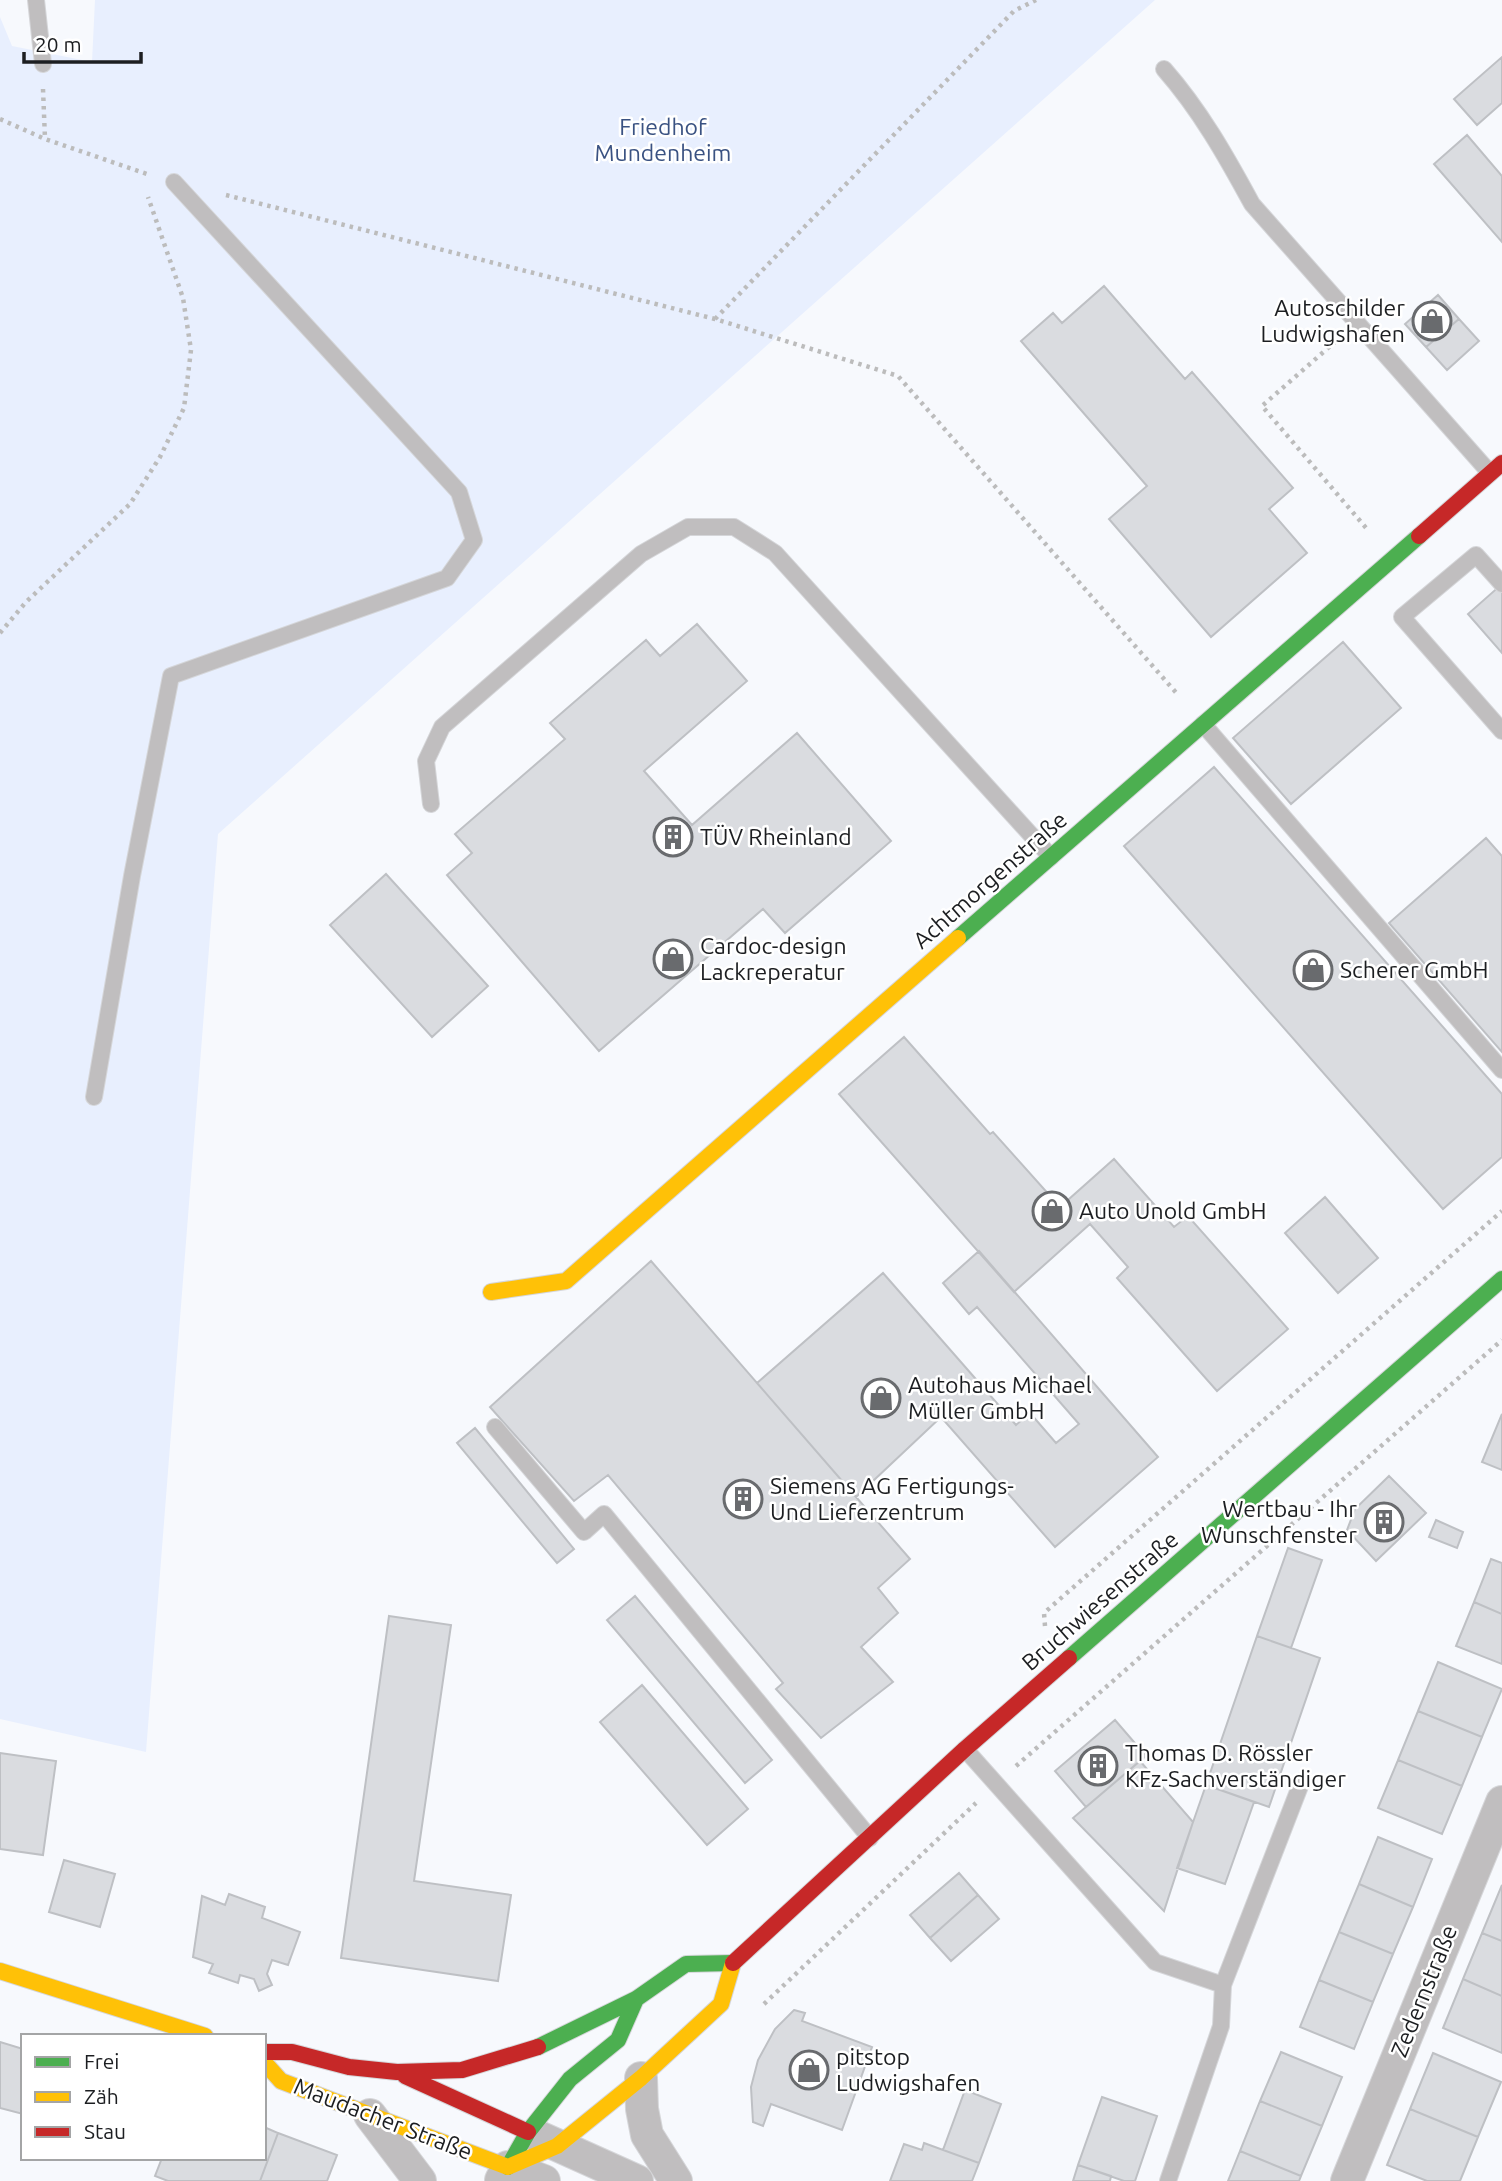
<svg xmlns="http://www.w3.org/2000/svg" width="1502" height="2181" viewBox="0 0 1502 2181" font-family="Ubuntu,sans-serif">
	<style>
		.green { fill: #e8effe }
		.building { fill: #dadce0; stroke: #bec0c4; stroke-width: 2 }
		.lines { fill: none; stroke-linecap: round; stroke-linejoin: round }
		.lane-casing { stroke: #d5d6d9; stroke-width: 18 }
		.street-casing { stroke: #d5d6d9; stroke-width: 34 }
		.fast-casing { stroke: #d5d6d9; stroke-width: 18 }
		.slow-casing { stroke: #d5d6d9; stroke-width: 18 }
		.jam-casing { stroke: #d5d6d9; stroke-width: 18 }
		.path { stroke: #bcbcbc; stroke-width: 4.5; stroke-dasharray: 3.5 5; stroke-linecap: butt }
		.lane { stroke: #c0bebf; stroke-width: 16 }
		.street { stroke: #c0bebf; stroke-width: 32 }
		.fast { stroke: #4caf50; stroke-width: 16 }
		.slow { stroke: #ffc107; stroke-width: 16 }
		.jam { stroke: #c62828; stroke-width: 16 }
		.labels { text-anchor: middle; stroke-width: 5; stroke-linejoin: round; paint-order: stroke }
		.park-label { font-size: 23px; fill: #3a5282; stroke: #fff }
		.poi-label { font-size: 23px; fill: #1c1e21; stroke: #fff; text-anchor: start }
		.street-label { font-size: 23px; fill: #1c1e21; stroke: #fff }
	</style>
	<rect width="100%" height="100%" fill="#f7f9fd"/>
	<path class="green" d="M 95,0 L 1155,0 L 218,834 L 146,1752 L 0,1719 L 0,17 L 12,46 L 92,62 Z"/>
	<path class="building" d="M 1502,57 L 1502,103 L 1477,125 L 1454,99 Z
		M 1467,135 L 1502,176 L 1502,242 L 1434,164 Z
		M 1104,286 L 1185,379 L 1192,372 L 1293,488 L 1269,509 L 1307,553 L 1211,637 L 1109,519 L 1147,486 L 1021,341 L 1053,313 L 1062,323 Z
		M 1438,295 L 1459,319 L 1426,347 L 1405,324 Z
		M 1459,319 L 1479,341 L 1447,370 L 1426,347 Z
		M 1502,584 L 1502,653 L 1468,614 Z
		M 697,624 L 747,681 L 644,771 L 692,825 L 797,733 L 891,841 L 785,933 L 763,909 L 599,1051 L 447,875 L 472,853 L 455,834 L 565,739 L 550,723 L 646,640 L 660,656 Z
		M 1343,642 L 1401,708 L 1291,804 L 1233,738 Z
		M 1214,767 L 1502,1094 L 1502,1157 L 1443,1209 L 1124,846 Z
		M 1486,838 L 1502,856 L 1502,1052 L 1389,923 Z
		M 386,874 L 488,986 L 432,1037 L 330,925 Z
		M 904,1037 L 990,1134 L 993,1132 L 1060,1207 L 1114,1159 L 1174,1227 L 1188,1216 L 1288,1329 L 1217,1391 L 1117,1278 L 1128,1267 L 1090,1224 L 1014,1292 L 839,1094 Z
		M 1325,1197 L 1378,1258 L 1338,1293 L 1285,1233 Z
		M 979,1251 L 1158,1457 L 1055,1547 L 941,1417 L 856,1497 L 757,1383 L 883,1273 L 1016,1425 L 1030,1413 L 1056,1443 L 1079,1424 L 977,1307 L 969,1314 L 943,1283 Z
		M 651,1261 L 910,1559 L 878,1588 L 898,1613 L 861,1647 L 893,1682 L 821,1738 L 776,1689 L 783,1683 L 608,1475 L 574,1501 L 490,1407 Z
		M 1502,1414 L 1502,1470 L 1482,1462 Z
		M 475,1428 L 574,1549 L 557,1563 L 457,1443 Z
		M 1389,1476 L 1426,1513 L 1376,1561 L 1347,1530 L 1355,1509 Z
		M 1436,1520 L 1463,1532 L 1457,1548 L 1429,1537 Z
		M 1288,1548 L 1322,1560 L 1291,1648 L 1257,1636 Z
		M 1491,1559 L 1502,1563 L 1502,1614 L 1474,1602 Z
		M 635,1596 L 772,1760 L 745,1783 L 607,1620 Z
		M 1474,1602 L 1502,1614 L 1502,1664 L 1456,1646 Z
		M 389,1616 L 451,1625 L 414,1881 L 511,1895 L 498,1981 L 341,1958 Z
		M 1257,1636 L 1320,1658 L 1269,1807 L 1206,1785 Z
		M 1438,1662 L 1502,1689 L 1482,1737 L 1418,1711 Z
		M 642,1685 L 748,1809 L 707,1845 L 600,1722 Z
		M 1418,1711 L 1482,1737 L 1462,1786 L 1398,1760 Z
		M 1115,1720 L 1146,1756 L 1086,1807 L 1055,1771 Z
		M 0,1753 L 56,1761 L 43,1855 L 0,1849 Z
		M 1398,1760 L 1462,1786 L 1442,1834 L 1378,1808 Z
		M 1140,1761 L 1193,1822 L 1164,1911 L 1073,1818 Z
		M 1206,1785 L 1254,1802 L 1225,1884 L 1177,1868 Z
		M 1378,1837 L 1432,1859 L 1413,1907 L 1359,1884 Z
		M 64,1860 L 115,1874 L 100,1927 L 49,1912 Z
		M 959,1873 L 978,1895 L 930,1938 L 910,1915 Z
		M 1359,1884 L 1413,1907 L 1393,1954 L 1339,1932 Z
		M 1502,1885 L 1502,1941 L 1482,1933 Z
		M 229,1894 L 265,1907 L 262,1918 L 300,1932 L 288,1965 L 272,1960 L 267,1974 L 272,1985 L 259,1991 L 254,1979 L 240,1975 L 238,1983 L 209,1973 L 213,1964 L 193,1957 L 202,1896 L 225,1905 Z
		M 978,1895 L 999,1919 L 951,1961 L 930,1938 Z
		M 1339,1932 L 1393,1954 L 1373,2002 L 1319,1980 Z
		M 1482,1933 L 1502,1941 L 1502,1996 L 1463,1979 Z
		M 1463,1979 L 1502,1996 L 1502,2053 L 1443,2028 Z
		M 1319,1980 L 1373,2002 L 1354,2049 L 1300,2027 Z
		M 794,2010 L 805,2013 L 802,2021 L 872,2047 L 842,2130 L 771,2104 L 763,2126 L 753,2122 L 751,2087 L 758,2060 L 775,2029 Z
		M 0,2042 L 23,2049 L 23,2114 L 0,2108 Z
		M 1281,2052 L 1342,2077 L 1322,2126 L 1260,2101 Z
		M 1433,2053 L 1501,2082 L 1478,2137 L 1410,2109 Z
		M 965,2090 L 1001,2104 L 979,2163 L 943,2150 Z
		M 1102,2097 L 1157,2116 L 1135,2181 L 1124,2181 L 1078,2165 Z
		M 1260,2101 L 1322,2126 L 1301,2176 L 1240,2151 Z
		M 1410,2109 L 1478,2137 L 1460,2181 L 1427,2181 L 1387,2165 Z
		M 264,2127 L 278,2133 L 260,2181 L 168,2181 L 155,2176 L 162,2158 L 264,2158 Z
		M 278,2133 L 337,2155 L 327,2181 L 260,2181 Z
		M 924,2143 L 979,2163 L 972,2181 L 890,2181 L 904,2144 L 922,2150 Z
		M 1240,2151 L 1301,2176 L 1299,2181 L 1228,2181 Z
		M 1078,2165 L 1111,2176 L 1110,2181 L 1073,2181 Z"/>
	<g class="lines">
		<defs>
			<path id="lane" d="M 36,0 L 43,64
				M 1164,69 C 1200,110 1226,156 1252,204 L 1490,473
				M 1502,584 L 1476,555 L 1402,617 L 1502,731
				M 1203,724 L 1502,1070
				M 431,804 L 426,761 L 442,727 L 641,554 L 688,527 L 734,527 L 775,553 L 1051,857
				M 94,1097 L 132,876 L 171,676 L 447,578 L 474,540 L 459,492 L 174,182
				M 495,1427 L 584,1532 L 604,1514 L 870,1838
				M 965,1749 L 1155,1962 L 1223,1985 L 1221,2026 L 1168,2181
				M 1223,1985 L 1302,1781"/>
			<path id="street" d="M 641,2078 L 642,2109 L 647,2135 L 676,2181
				M 370,2115 L 420,2181
				M 539,2137 L 637,2181
				M 501,2180 L 508,2167 L 544,2181
				M 1347,2181 L 1502,1802"/>
			<path id="fast" d="M 958,938 L 1419,536
				M 1069,1658 L 1502,1279
				M 538,2047 L 636,1999 L 686,1964 L 733,1963
				M 508,2167 L 528,2132 L 570,2079 L 618,2040 L 636,1999"/>
			<path id="slow" d="M 491,1292 L 566,1281 L 958,938
				M 0,1971 L 205,2036
				M 264,2062 L 281,2081 L 508,2167 L 557,2146 L 641,2078 L 721,2004 L 733,1963"/>
			<path id="jam" d="M 1419,536 L 1502,463
				M 733,1963 L 965,1749 L 1069,1658
				M 264,2052 L 292,2052 L 349,2067 L 397,2072 L 462,2070 L 538,2047
				M 405,2076 L 528,2132"/>
		</defs>
		<use href="#lane" class="lane-casing"/>
		<use href="#street" class="street-casing"/>
		<use href="#fast" class="fast-casing"/>
		<use href="#slow" class="slow-casing"/>
		<use href="#jam" class="jam-casing"/>
		<path class="path" d="M 43,89 L 45,139
			M 0,119 L 45,139 L 150,175
			M 226,195 L 715,319 L 898,376 L 1179,696
			M 715,319 L 1014,11 L 1036,0
			M 1336,341 L 1262,406 L 1367,529
			M 0,633 L 26,602 L 130,504 L 160,457 L 184,408 L 191,350 L 183,298 L 148,197
			M 1045,1626 L 1044,1613 L 1502,1211
			M 1016,1766 L 1502,1340
			M 764,2004 L 976,1803"/>
		<use href="#lane" class="lane"/>
		<use href="#street" class="street"/>
		<use href="#fast" class="fast"/>
		<use href="#slow" class="slow"/>
		<use href="#jam" class="jam"/>
	</g>
	<defs>
		<symbol id="shop-ring" viewBox="-11 -11 22 22"><circle r="9.5" fill="#fff" stroke="#696b6e" stroke-width="1.5"/><path d="M-5-2.5h2.3a2.7 3.5 0 0 1 5.4 0H5L5.5 6h-11ZM-1.5-2.5h3a1.5 2.3 0 0 0-3 0Z" fill="#696b6e"/></symbol>
		<symbol id="building-ring" viewBox="-11 -11 22 22"><circle r="9.5" fill="#fff" stroke="#696b6e" stroke-width="1.5"/><path d="M-4-6H4V6H1V3H-1V6H-4ZM-2.5-4.3h1.7v1.8h-1.7ZM.8-4.3h1.7v1.8H.8ZM-2.5-1h1.7V.8h-1.7ZM.8-1h1.7V.8H.8Z" fill="#696b6e"/></symbol>
	</defs>
	<g fill-rule="evenodd">
		<use href="#shop-ring" x="1410" y="299" width="44" height="44"/>
		<use href="#building-ring" x="651" y="815" width="44" height="44"/>
		<use href="#shop-ring" x="651" y="937" width="44" height="44"/>
		<use href="#shop-ring" x="1291" y="948" width="44" height="44"/>
		<use href="#shop-ring" x="1030" y="1189" width="44" height="44"/>
		<use href="#shop-ring" x="859" y="1376" width="44" height="44"/>
		<use href="#building-ring" x="721" y="1477" width="44" height="44"/>
		<use href="#building-ring" x="1362" y="1500" width="44" height="44"/>
		<use href="#building-ring" x="1076" y="1744" width="44" height="44"/>
		<use href="#shop-ring" x="787" y="2048" width="44" height="44"/>
	</g>
	<g class="labels">
		<g class="park-label">
			<text x="663" y="135">Friedhof<tspan x="663" dy="26">Mundenheim</tspan></text>
		</g>
		<g class="poi-label">
			<text x="1405" y="316" text-anchor="end">Autoschilder<tspan x="1405" dy="26">Ludwigshafen</tspan></text>
			<text x="700" y="845">TÜV Rheinland</text>
			<text x="700" y="954">Cardoc-design<tspan x="700" dy="26">Lackreperatur</tspan></text>
			<text x="1340" y="978">Scherer GmbH</text>
			<text x="1079" y="1219">Auto Unold GmbH</text>
			<text x="908" y="1393">Autohaus Michael<tspan x="908" dy="26">Müller GmbH</tspan></text>
			<text x="770" y="1494">Siemens AG Fertigungs-<tspan x="770" dy="26">Und Lieferzentrum</tspan></text>
			<text x="1357" y="1517" text-anchor="end">Wertbau - Ihr<tspan x="1357" dy="26">Wunschfenster</tspan></text>
			<text x="1125" y="1761">Thomas D. Rössler<tspan x="1125" dy="26">KFz-Sachverständiger</tspan></text>
			<text x="836" y="2065">pitstop<tspan x="836" dy="26">Ludwigshafen</tspan></text>
		</g>
		<g class="street-label">
			<text transform="translate(990 880) rotate(-41)" y="8">Achtmorgenstraße</text>
			<text transform="translate(1100 1601) rotate(-41)" y="8">Bruchwiesenstraße</text>
			<text transform="translate(1424 1991) rotate(-68)" y="8">Zedernstraße</text>
			<text transform="translate(383 2119) rotate(21)" y="8">Maudacher Straße</text>
		</g>
	</g>
	<rect x="21" y="2034" width="245" height="126" fill="#ffffff" stroke="#a4a5a6" stroke-width="2"/>
	<rect x="35" y="2057" width="35" height="10" fill="#4caf50" stroke="#a4a5a6" stroke-width="2"/>
	<text x="84" y="2069" font-size="21" fill="#1c1e21">Frei</text>
	<rect x="35" y="2092" width="35" height="10" fill="#ffc107" stroke="#a4a5a6" stroke-width="2"/>
	<text x="84" y="2104" font-size="21" fill="#1c1e21">Zäh</text>
	<rect x="35" y="2127" width="35" height="10" fill="#c62828" stroke="#a4a5a6" stroke-width="2"/>
	<text x="84" y="2139" font-size="21" fill="#1c1e21">Stau</text>
	<path d="M24 52v10h117v-10" fill="none" stroke="#1c1e21" stroke-width="3.5"/>
	<text x="35" y="52" font-size="21" fill="#1c1e21" stroke="#ffffff" stroke-width="5" paint-order="stroke">20 m</text>
</svg>
